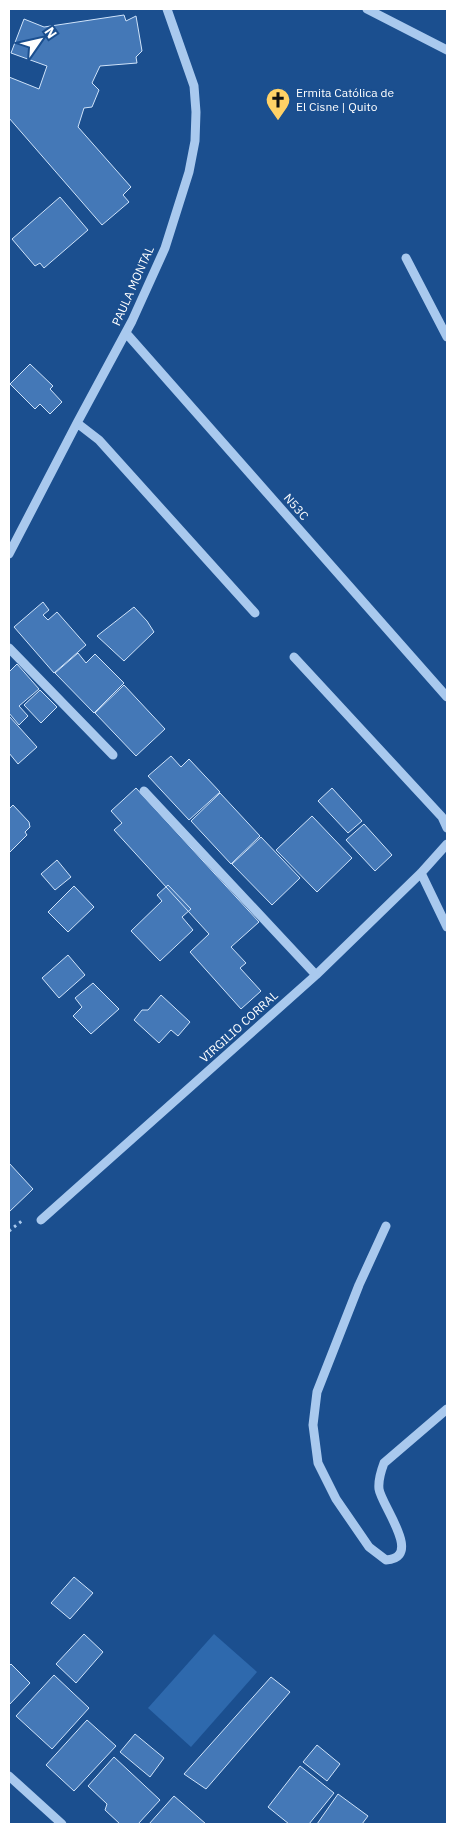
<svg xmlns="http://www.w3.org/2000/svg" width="456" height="1833" viewBox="0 0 456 1833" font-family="'IBM Plex Sans',sans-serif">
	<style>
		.green { fill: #2e69ad }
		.building { fill: #4478b7; stroke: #cfe3fa }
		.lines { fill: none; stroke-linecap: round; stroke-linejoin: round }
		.path { stroke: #a9c9ee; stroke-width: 3; stroke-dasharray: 2.5 4; stroke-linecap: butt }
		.minor { stroke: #a9c9ee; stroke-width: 9 }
		.labels { text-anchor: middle; stroke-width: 4; stroke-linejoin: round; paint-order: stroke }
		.poi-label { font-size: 12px; fill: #fff; stroke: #1b4f8f; text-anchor: start }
		.street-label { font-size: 12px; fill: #fff; stroke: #1b4f8f }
	</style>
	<rect width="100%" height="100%" fill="#1b4f8f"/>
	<path class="green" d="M 214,1634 L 257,1672 L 191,1747 L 148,1708 Z"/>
	<path class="building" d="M 124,15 L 126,21 L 136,16 L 142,51 L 136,57 L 137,63 L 100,66 L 92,83 L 99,90 L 92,107 L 84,108 L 78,127 L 131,187 L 123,195 L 129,202 L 102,225 L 9,118 L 9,77 L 39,89 L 47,66 L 11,53 L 24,19 L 44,27 Z
		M 60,197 L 88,230 L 44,268 L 40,263 L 35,266 L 12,239 Z
		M 30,364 L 53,386 L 50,389 L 62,402 L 50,414 L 40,404 L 35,409 L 10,384 Z
		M 43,602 L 49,610 L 43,615 L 48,620 L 57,612 L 86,645 L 54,673 L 14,627 Z
		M 134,607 L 147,621 L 154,632 L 124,661 L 97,636 Z
		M 78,653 L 86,663 L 95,654 L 124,683 L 94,713 L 55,673 Z
		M 17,664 L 39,689 L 19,706 L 28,716 L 19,725 L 9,713 L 9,672 Z
		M 124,685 L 165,729 L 136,756 L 95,713 Z
		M 40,690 L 57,707 L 41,723 L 24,705 Z
		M 9,716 L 37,747 L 18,764 L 9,753 Z
		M 171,756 L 181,767 L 189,759 L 220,792 L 189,820 L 148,776 Z
		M 136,788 L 259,922 L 231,947 L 246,963 L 240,968 L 261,991 L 241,1009 L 190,952 L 209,934 L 114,830 L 122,823 L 111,811 Z
		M 332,788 L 362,821 L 348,833 L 318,801 Z
		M 220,793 L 260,836 L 231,864 L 191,821 Z
		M 13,805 L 29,822 L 30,827 L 25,832 L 27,835 L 9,853 L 9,809 Z
		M 312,816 L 352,858 L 317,892 L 276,850 Z
		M 364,824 L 392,855 L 375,871 L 346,840 Z
		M 261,837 L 300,878 L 272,905 L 232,864 Z
		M 57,860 L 71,877 L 55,890 L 41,874 Z
		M 168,885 L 191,909 L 182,917 L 193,930 L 160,961 L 131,931 L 162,901 L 157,895 Z
		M 74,886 L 94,907 L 68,932 L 48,912 Z
		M 68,955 L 85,975 L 59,998 L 42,978 Z
		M 93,983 L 119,1009 L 91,1034 L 73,1016 L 82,1007 L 75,998 Z
		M 161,995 L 190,1022 L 178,1036 L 171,1030 L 159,1043 L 134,1020 L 142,1010 L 148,1010 Z
		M 9,1163 L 33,1189 L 9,1212 Z
		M 74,1577 L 93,1593 L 70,1619 L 51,1603 Z
		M 84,1634 L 103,1652 L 76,1683 L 56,1664 Z
		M 11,1664 L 30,1683 L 9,1705 L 9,1666 Z
		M 54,1675 L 89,1708 L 52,1749 L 16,1716 Z
		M 271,1677 L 290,1692 L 206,1789 L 184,1774 Z
		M 87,1720 L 116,1746 L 74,1791 L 46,1765 Z
		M 135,1734 L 164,1758 L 150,1777 L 120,1752 Z
		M 317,1745 L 340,1764 L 327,1781 L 303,1762 Z
		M 114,1757 L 160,1800 L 138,1824 L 120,1824 L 105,1810 L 107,1804 L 88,1786 Z
		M 300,1766 L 334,1793 L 309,1824 L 289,1824 L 268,1807 Z
		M 338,1794 L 368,1816 L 362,1824 L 317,1824 Z
		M 174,1796 L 206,1824 L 149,1824 Z"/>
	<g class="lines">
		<path class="path" d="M 9,1231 L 23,1220"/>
		<path class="minor" d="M 367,9 L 447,50
			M 406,258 L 447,337
			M 126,333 L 447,697
			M 77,423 L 99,440 L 255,613
			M 9,554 L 77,423 L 132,321 L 165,248 L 189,172 L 195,141 L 196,112 L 194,86 L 167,9
			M 9,648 L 113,755
			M 294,657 L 442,817 L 447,828
			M 144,791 L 316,975
			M 421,873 L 447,927
			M 41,1220 L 316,975 L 421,873 L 447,844
			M 386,1226 L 359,1285 L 317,1392 L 313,1425 L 318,1463 L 336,1499 L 369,1547 L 386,1560 C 424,1558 381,1505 379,1489 C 378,1480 381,1471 384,1463 L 447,1409
			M 9,1776 L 62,1824"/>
	</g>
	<defs>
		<symbol id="church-pin" viewBox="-11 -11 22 30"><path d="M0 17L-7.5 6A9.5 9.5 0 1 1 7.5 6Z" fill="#ffd166" stroke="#1b4f8f"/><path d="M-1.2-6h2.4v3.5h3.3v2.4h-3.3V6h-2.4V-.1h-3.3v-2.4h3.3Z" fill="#111"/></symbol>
	</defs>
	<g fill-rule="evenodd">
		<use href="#church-pin" x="264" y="86" width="28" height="38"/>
	</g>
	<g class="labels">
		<g class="poi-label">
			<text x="296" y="97">Ermita Católica de<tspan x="296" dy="14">El Cisne | Quito</tspan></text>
		</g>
		<g class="street-label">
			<text transform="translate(133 286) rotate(-66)" y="4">PAULA MONTAL</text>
			<text transform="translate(296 507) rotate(49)" y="4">N53C</text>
			<text transform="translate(239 1027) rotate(-42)" y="4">VIRGILIO CORRAL</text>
		</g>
	</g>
	<rect width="456" height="1833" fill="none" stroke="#ffffff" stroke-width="20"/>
	<g transform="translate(40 40) rotate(56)" stroke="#1b4f8f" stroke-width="4" paint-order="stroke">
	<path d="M0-4L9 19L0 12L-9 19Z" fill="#ffffff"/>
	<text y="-8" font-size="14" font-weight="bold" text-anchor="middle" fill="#ffffff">N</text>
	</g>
</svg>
